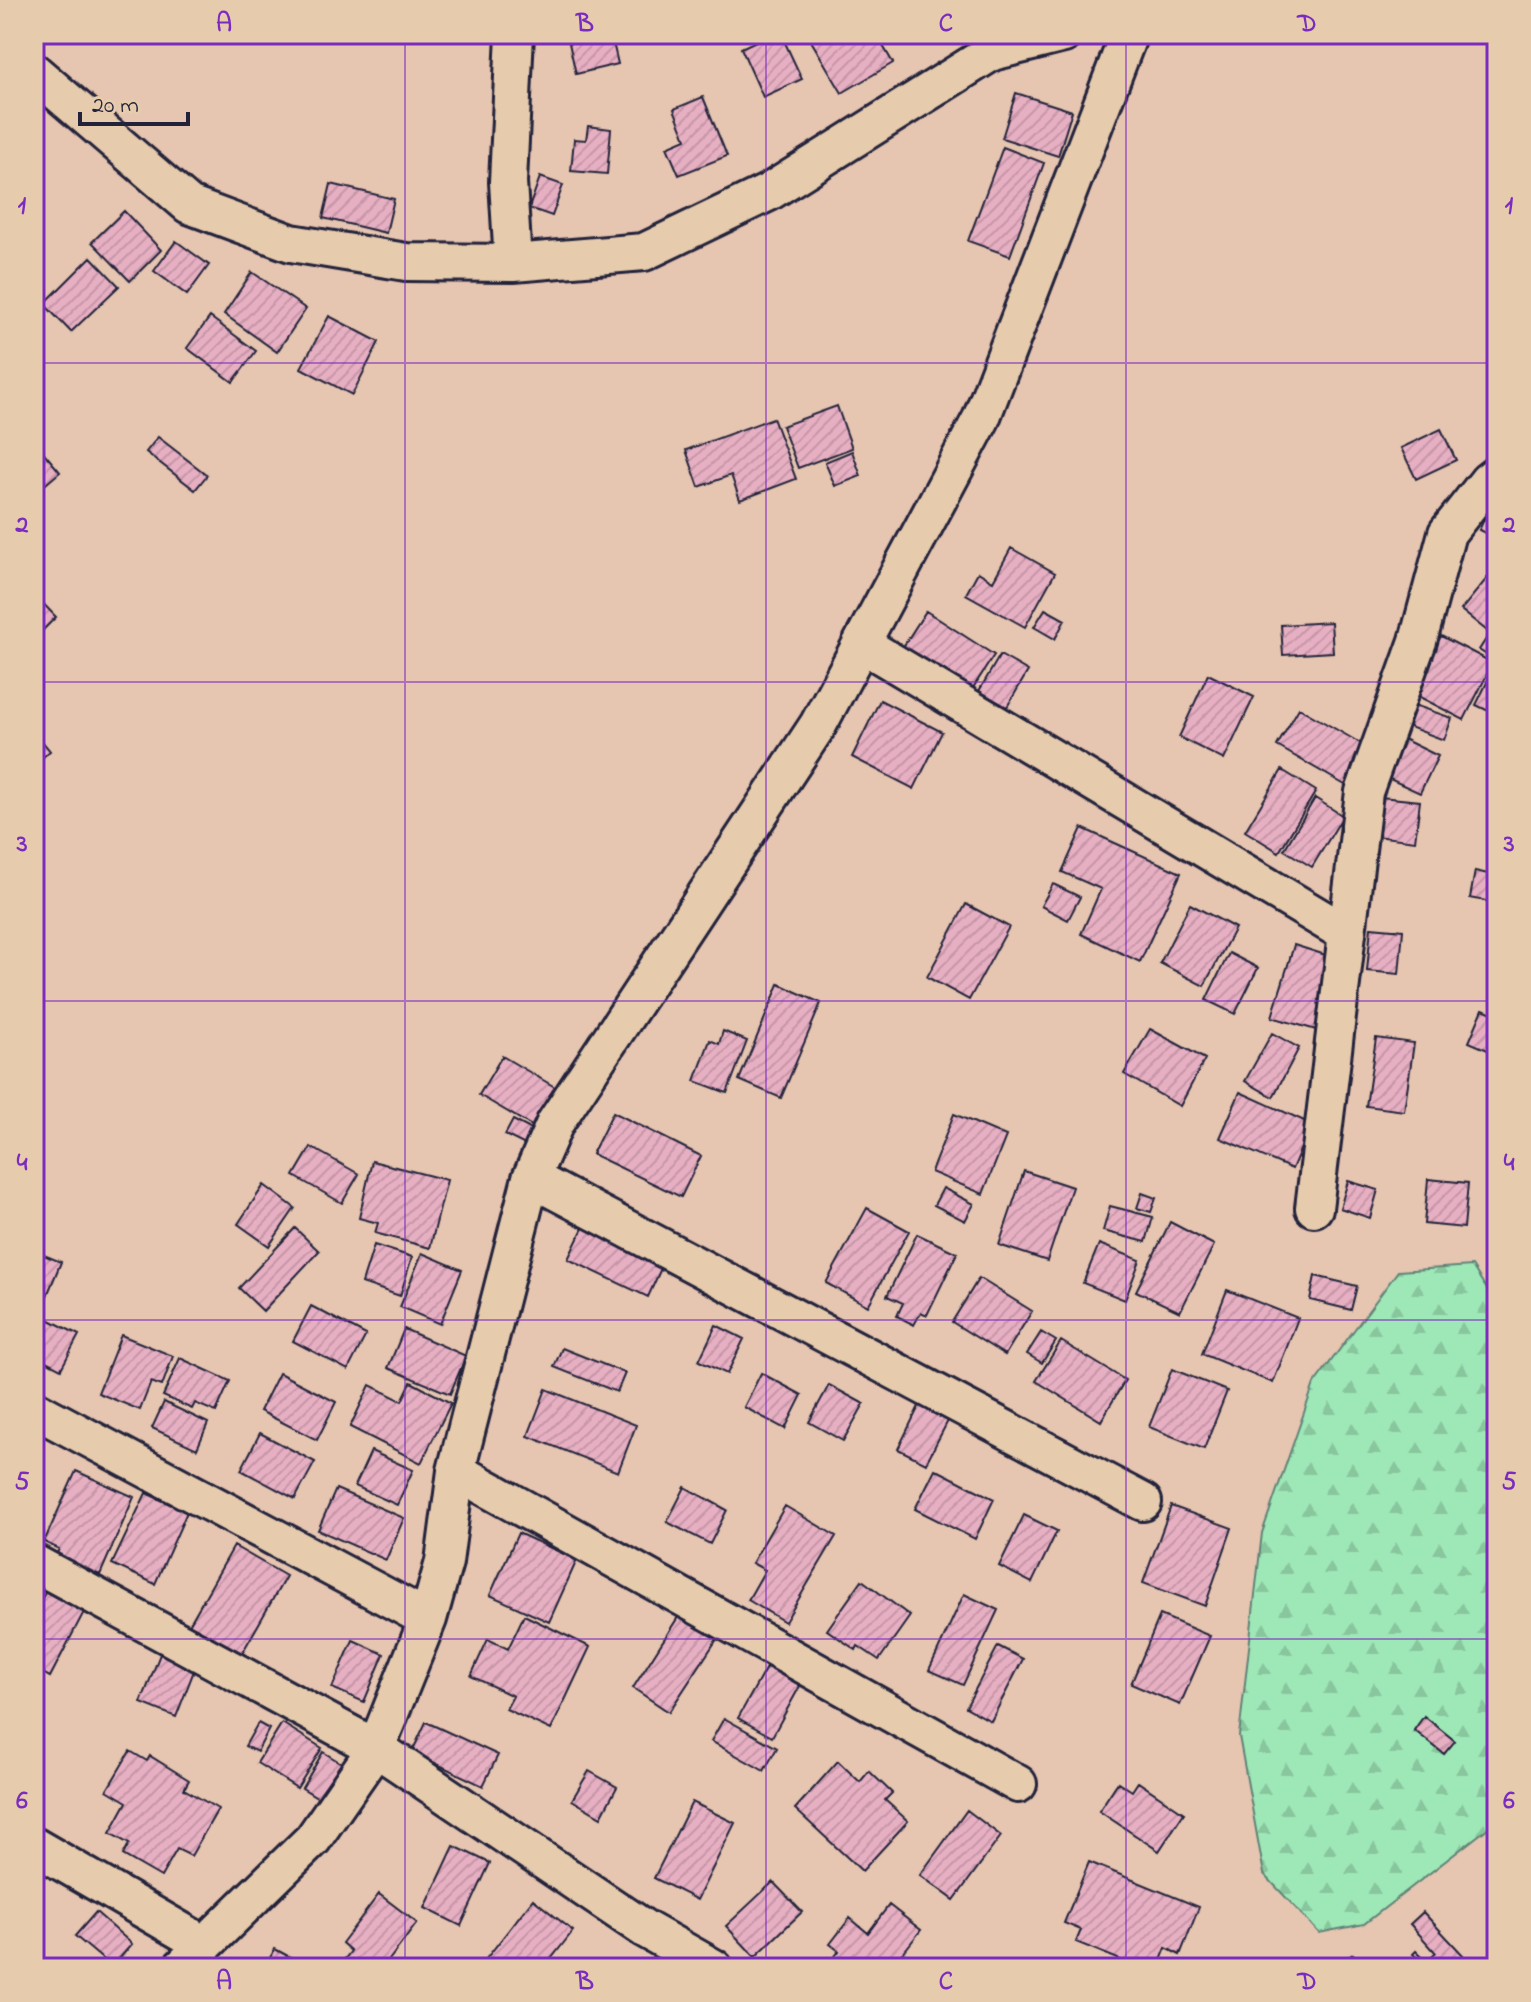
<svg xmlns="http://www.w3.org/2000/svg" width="1531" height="2002" viewBox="0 0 1531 2002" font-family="'Indie Flower',sans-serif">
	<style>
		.forest { fill: url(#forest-firs); stroke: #608478; stroke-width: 2 }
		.building { fill: url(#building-hatch); stroke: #22223b; stroke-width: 2 }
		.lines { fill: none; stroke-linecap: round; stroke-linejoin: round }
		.street-casing { stroke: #22223b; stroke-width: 42 }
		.street { stroke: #e6cbad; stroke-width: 36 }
		.grid { fill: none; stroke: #7b2cbf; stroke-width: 2; stroke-opacity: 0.55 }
		.neatline { fill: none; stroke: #7b2cbf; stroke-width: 3 }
		.grid-label { font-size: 26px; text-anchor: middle; font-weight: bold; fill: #7b2cbf }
	</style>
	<defs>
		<pattern id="forest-firs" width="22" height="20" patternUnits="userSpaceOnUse" patternTransform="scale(2)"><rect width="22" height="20" fill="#9ee7b6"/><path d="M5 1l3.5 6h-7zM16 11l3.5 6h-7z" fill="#88c69d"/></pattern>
		<pattern id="building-hatch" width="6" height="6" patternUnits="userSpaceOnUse" patternTransform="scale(2)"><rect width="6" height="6" fill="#e7afc2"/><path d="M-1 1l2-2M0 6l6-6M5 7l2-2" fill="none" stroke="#c696a8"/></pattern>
	</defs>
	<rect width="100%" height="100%" fill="#e6c5b1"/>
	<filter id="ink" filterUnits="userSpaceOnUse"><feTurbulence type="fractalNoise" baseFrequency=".0125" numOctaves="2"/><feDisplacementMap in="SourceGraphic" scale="16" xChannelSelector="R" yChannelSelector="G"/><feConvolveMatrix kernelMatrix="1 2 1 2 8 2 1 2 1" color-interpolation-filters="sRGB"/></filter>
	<g filter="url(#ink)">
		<path class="forest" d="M 1472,1266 L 1497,1305 L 1497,1821 L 1364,1924 L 1319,1933 L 1264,1874 L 1239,1736 L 1262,1533 L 1314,1384 L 1398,1271 Z"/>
		<path class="building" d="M 567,34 L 611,34 L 618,64 L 576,74 Z
			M 771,34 L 781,34 L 802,79 L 763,97 L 741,48 Z
			M 807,34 L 876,34 L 893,63 L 842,93 Z
			M 1016,93 L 1072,111 L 1058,156 L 1002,138 Z
			M 703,97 L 727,156 L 679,175 L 667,147 L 686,139 L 674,109 Z
			M 588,126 L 611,129 L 607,174 L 571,171 L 574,139 L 586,140 Z
			M 34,146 L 46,158 L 34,169 Z
			M 1003,147 L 1044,163 L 1010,256 L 968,241 Z
			M 540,177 L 563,185 L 552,216 L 529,208 Z
			M 331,184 L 394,199 L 386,233 L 323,218 Z
			M 124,211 L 161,250 L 130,281 L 92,242 Z
			M 176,241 L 209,265 L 187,295 L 154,271 Z
			M 91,257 L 119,286 L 71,332 L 44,304 Z
			M 252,272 L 306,309 L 277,352 L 224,314 Z
			M 329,316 L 379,342 L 352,395 L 301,368 Z
			M 210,317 L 256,351 L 233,382 L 187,348 Z
			M 837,406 L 852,448 L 798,468 L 782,426 Z
			M 773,418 L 796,479 L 740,500 L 731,475 L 699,487 L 686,450 Z
			M 1441,429 L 1456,460 L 1416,479 L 1401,448 Z
			M 158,437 L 207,475 L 195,490 L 146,452 Z
			M 34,441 L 60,472 L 34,494 Z
			M 852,451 L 861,476 L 835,486 L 825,462 Z
			M 1497,492 L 1497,539 L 1479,530 Z
			M 1011,548 L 1055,573 L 1025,627 L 966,594 L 978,572 L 993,581 Z
			M 1497,566 L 1497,639 L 1461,610 Z
			M 34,594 L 56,617 L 34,639 Z
			M 1045,609 L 1065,620 L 1055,639 L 1034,627 Z
			M 926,611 L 994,655 L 969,694 L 901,650 Z
			M 1331,622 L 1333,652 L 1283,655 L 1281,625 Z
			M 1441,636 L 1493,663 L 1464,720 L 1412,693 Z
			M 1488,636 L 1497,642 L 1497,662 L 1479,650 Z
			M 1000,655 L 1028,671 L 1007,707 L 979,691 Z
			M 1495,666 L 1497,666 L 1497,715 L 1476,705 Z
			M 1208,674 L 1254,697 L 1224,760 L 1179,737 Z
			M 880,700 L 942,732 L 914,789 L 852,757 Z
			M 1414,705 L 1452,718 L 1444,740 L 1407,726 Z
			M 1299,708 L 1367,747 L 1345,785 L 1277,746 Z
			M 34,731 L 50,751 L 34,765 Z
			M 1399,737 L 1438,756 L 1420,793 L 1381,775 Z
			M 1282,770 L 1316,791 L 1279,852 L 1245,831 Z
			M 1380,797 L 1420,801 L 1415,841 L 1375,836 Z
			M 1315,798 L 1343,816 L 1312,867 L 1284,850 Z
			M 1082,828 L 1181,873 L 1140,962 L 1081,934 L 1101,889 L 1062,872 Z
			M 1475,871 L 1497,876 L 1497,903 L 1470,898 Z
			M 1053,884 L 1080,897 L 1068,920 L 1041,906 Z
			M 966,904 L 1009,927 L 969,1000 L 927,977 Z
			M 1190,904 L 1235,928 L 1204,986 L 1160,963 Z
			M 1371,927 L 1403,930 L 1399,974 L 1367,971 Z
			M 1294,945 L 1338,959 L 1316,1030 L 1272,1017 Z
			M 1229,953 L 1258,968 L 1235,1014 L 1206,1000 Z
			M 779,984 L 821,1003 L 781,1098 L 739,1080 Z
			M 1483,1009 L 1497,1015 L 1497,1054 L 1469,1042 Z
			M 1150,1029 L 1205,1059 L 1180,1106 L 1124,1074 Z
			M 723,1031 L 747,1041 L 727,1093 L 695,1081 L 710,1040 L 719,1044 Z
			M 1272,1033 L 1299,1048 L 1273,1097 L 1245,1081 Z
			M 1376,1038 L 1414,1043 L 1404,1111 L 1366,1106 Z
			M 502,1056 L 560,1090 L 537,1129 L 479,1095 Z
			M 1240,1092 L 1311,1124 L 1292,1169 L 1220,1138 Z
			M 613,1112 L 701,1156 L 681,1197 L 592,1154 Z
			M 954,1114 L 1006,1136 L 983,1194 L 931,1172 Z
			M 513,1120 L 536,1132 L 529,1147 L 505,1135 Z
			M 311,1147 L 359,1174 L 342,1203 L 294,1176 Z
			M 372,1161 L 447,1180 L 430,1248 L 375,1233 L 378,1223 L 359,1218 Z
			M 1024,1171 L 1072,1187 L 1047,1261 L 999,1245 Z
			M 1428,1179 L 1468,1183 L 1464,1228 L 1424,1224 Z
			M 1348,1181 L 1378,1190 L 1370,1218 L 1340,1208 Z
			M 264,1185 L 295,1208 L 269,1246 L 238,1224 Z
			M 943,1188 L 974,1204 L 965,1221 L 934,1205 Z
			M 1142,1193 L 1156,1198 L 1151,1212 L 1137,1208 Z
			M 1110,1206 L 1153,1217 L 1146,1242 L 1103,1231 Z
			M 867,1208 L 909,1231 L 868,1306 L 826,1283 Z
			M 1170,1222 L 1214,1245 L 1180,1312 L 1136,1291 Z
			M 584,1226 L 663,1264 L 648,1297 L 568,1259 Z
			M 295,1228 L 319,1251 L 263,1311 L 239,1288 Z
			M 917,1234 L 957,1253 L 927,1315 L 921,1312 L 914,1325 L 897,1316 L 903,1303 L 887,1296 Z
			M 1099,1244 L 1140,1260 L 1125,1300 L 1083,1283 Z
			M 374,1245 L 412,1257 L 400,1296 L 362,1283 Z
			M 34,1251 L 61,1262 L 34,1327 Z
			M 422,1253 L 462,1270 L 440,1324 L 400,1307 Z
			M 1315,1276 L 1357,1286 L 1351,1310 L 1310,1300 Z
			M 979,1278 L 1032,1311 L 1005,1355 L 952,1322 Z
			M 1227,1290 L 1298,1318 L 1273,1383 L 1202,1354 Z
			M 311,1306 L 366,1335 L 348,1370 L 293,1341 Z
			M 48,1319 L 79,1335 L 61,1369 L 34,1355 L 34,1345 Z
			M 716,1325 L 744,1339 L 727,1374 L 699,1361 Z
			M 404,1329 L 466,1356 L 450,1394 L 388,1368 Z
			M 1041,1332 L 1056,1341 L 1042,1363 L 1027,1354 Z
			M 121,1335 L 173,1356 L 162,1386 L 151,1382 L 140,1410 L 98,1393 Z
			M 1061,1341 L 1125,1380 L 1101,1421 L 1036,1381 Z
			M 562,1348 L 625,1373 L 617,1392 L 554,1367 Z
			M 180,1358 L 230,1381 L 216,1412 L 195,1403 L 192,1409 L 163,1396 Z
			M 1172,1369 L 1227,1391 L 1204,1449 L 1149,1427 Z
			M 279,1373 L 336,1402 L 317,1440 L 260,1411 Z
			M 761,1373 L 802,1395 L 785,1429 L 744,1407 Z
			M 411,1382 L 451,1403 L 421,1463 L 350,1427 L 370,1385 L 402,1401 Z
			M 829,1385 L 864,1404 L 843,1441 L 809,1422 Z
			M 546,1389 L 636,1425 L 618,1472 L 528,1436 Z
			M 164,1402 L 208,1423 L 197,1449 L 152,1428 Z
			M 921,1402 L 950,1417 L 926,1463 L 898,1449 Z
			M 260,1433 L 315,1462 L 295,1499 L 241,1470 Z
			M 371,1451 L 413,1470 L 397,1505 L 355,1486 Z
			M 935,1469 L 994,1499 L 975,1539 L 915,1509 Z
			M 76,1471 L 134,1497 L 100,1575 L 56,1555 L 59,1549 L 44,1542 Z
			M 685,1487 L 727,1510 L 710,1544 L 667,1522 Z
			M 336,1489 L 404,1518 L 386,1560 L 318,1530 Z
			M 146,1493 L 187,1512 L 155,1584 L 112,1564 Z
			M 785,1506 L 836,1536 L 785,1622 L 748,1600 L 765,1570 L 752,1563 Z
			M 1171,1506 L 1232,1528 L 1205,1606 L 1143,1583 Z
			M 1024,1515 L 1057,1531 L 1032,1583 L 999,1566 Z
			M 518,1533 L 577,1560 L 549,1622 L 490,1595 Z
			M 234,1546 L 286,1576 L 241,1655 L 189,1625 Z
			M 862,1580 L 910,1616 L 879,1660 L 858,1646 L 856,1650 L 827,1630 Z
			M 47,1589 L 85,1610 L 50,1677 L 34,1668 L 34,1613 Z
			M 964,1594 L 998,1610 L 963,1685 L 929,1670 Z
			M 680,1614 L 717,1639 L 669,1712 L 633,1688 Z
			M 524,1615 L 590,1647 L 551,1730 L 506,1709 L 513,1696 L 471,1676 L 488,1639 L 508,1649 Z
			M 1160,1615 L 1210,1636 L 1180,1705 L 1131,1684 Z
			M 353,1640 L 384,1654 L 364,1702 L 332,1688 Z
			M 998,1646 L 1023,1659 L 991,1721 L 966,1707 Z
			M 160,1654 L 195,1668 L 176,1717 L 141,1703 Z
			M 768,1664 L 801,1684 L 772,1737 L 738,1718 Z
			M 1424,1716 L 1455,1741 L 1444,1754 L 1414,1730 Z
			M 724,1718 L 777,1748 L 764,1771 L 711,1741 Z
			M 426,1722 L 498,1755 L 483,1786 L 412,1752 Z
			M 258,1723 L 269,1729 L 257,1752 L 245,1746 Z
			M 282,1723 L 322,1748 L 297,1788 L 257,1763 Z
			M 130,1751 L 147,1761 L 150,1756 L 189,1780 L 184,1789 L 218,1809 L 191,1856 L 177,1849 L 161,1877 L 123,1855 L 129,1844 L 110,1833 L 127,1802 L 107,1790 Z
			M 323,1752 L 343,1764 L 322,1800 L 302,1788 Z
			M 838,1761 L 860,1782 L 869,1771 L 892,1793 L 885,1800 L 908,1821 L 862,1871 L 795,1809 Z
			M 589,1771 L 617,1787 L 601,1817 L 572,1800 Z
			M 1118,1782 L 1132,1791 L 1138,1782 L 1184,1813 L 1159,1851 L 1099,1811 Z
			M 692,1802 L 735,1823 L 697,1900 L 654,1878 Z
			M 967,1810 L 1001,1836 L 954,1900 L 920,1875 Z
			M 454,1846 L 490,1863 L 461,1926 L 425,1908 Z
			M 1089,1862 L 1199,1907 L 1180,1955 L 1166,1948 L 1158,1968 L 1140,1968 L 1076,1942 L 1081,1930 L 1064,1923 Z
			M 773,1882 L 802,1912 L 755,1957 L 726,1926 Z
			M 379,1894 L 417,1923 L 383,1968 L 355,1968 L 344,1960 L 351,1951 L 342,1943 Z
			M 533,1899 L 573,1931 L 544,1968 L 487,1968 L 482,1964 Z
			M 889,1905 L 921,1930 L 891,1968 L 826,1968 L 839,1951 L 830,1944 L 850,1918 L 868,1933 Z
			M 96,1912 L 132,1944 L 112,1967 L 75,1936 Z
			M 1423,1912 L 1463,1955 L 1449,1968 L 1422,1968 L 1424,1966 L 1413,1954 L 1416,1951 L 1427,1962 L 1436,1953 L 1410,1924 Z
			M 275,1949 L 310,1968 L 264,1968 Z
			M 1353,1954 L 1363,1968 L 1333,1968 Z"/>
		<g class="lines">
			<defs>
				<path id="street" d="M 34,72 L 189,205 L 291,243 L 406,262 L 513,263 L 644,252 L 769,192 L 992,52 L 1064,34
					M 513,263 L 508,182 L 515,34
					M 862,644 L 1347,934
					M 531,1178 L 1143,1502
					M 1314,1208 L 1364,792 L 1418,641 L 1447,533 L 1488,481 L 1497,474
					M 34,1409 L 428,1619
					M 456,1471 L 1018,1784
					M 34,1563 L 376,1748 L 645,1929 L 714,1968
					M 34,1846 L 205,1945
					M 181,1968 L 313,1839 L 376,1748 L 428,1619 L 444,1562 L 456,1471 L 531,1178 L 555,1123 L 818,725 L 981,419 L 1129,34"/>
			</defs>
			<use href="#street" class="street-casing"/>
			<use href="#street" class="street"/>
		</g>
	</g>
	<path class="grid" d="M 405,34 L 405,1968M 766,34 L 766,1968M 1126,34 L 1126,1968M 34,363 L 1497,363M 34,682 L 1497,682M 34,1001 L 1497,1001M 34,1320 L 1497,1320M 34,1639 L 1497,1639"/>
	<rect width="1531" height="2002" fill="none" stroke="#e6cbad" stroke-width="88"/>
	<path d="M80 112v12h108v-12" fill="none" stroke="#22223b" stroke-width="4"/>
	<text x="92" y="112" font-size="24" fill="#22223b" stroke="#e6cbad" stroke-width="6" paint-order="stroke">20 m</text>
	<rect x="44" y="44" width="1443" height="1914" class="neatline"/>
	<g class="grid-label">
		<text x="224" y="31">A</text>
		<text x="585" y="31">B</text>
		<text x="946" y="31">C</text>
		<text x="1307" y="31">D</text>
		<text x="22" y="213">1</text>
		<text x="1509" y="213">1</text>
		<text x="22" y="532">2</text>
		<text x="1509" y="532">2</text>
		<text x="22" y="851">3</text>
		<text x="1509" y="851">3</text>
		<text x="22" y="1170">4</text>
		<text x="1509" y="1170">4</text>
		<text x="22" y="1489">5</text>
		<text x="1509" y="1489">5</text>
		<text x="22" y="1808">6</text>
		<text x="1509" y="1808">6</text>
		<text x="224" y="1989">A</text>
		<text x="585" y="1989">B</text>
		<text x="946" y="1989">C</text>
		<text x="1307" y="1989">D</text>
	</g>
</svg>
